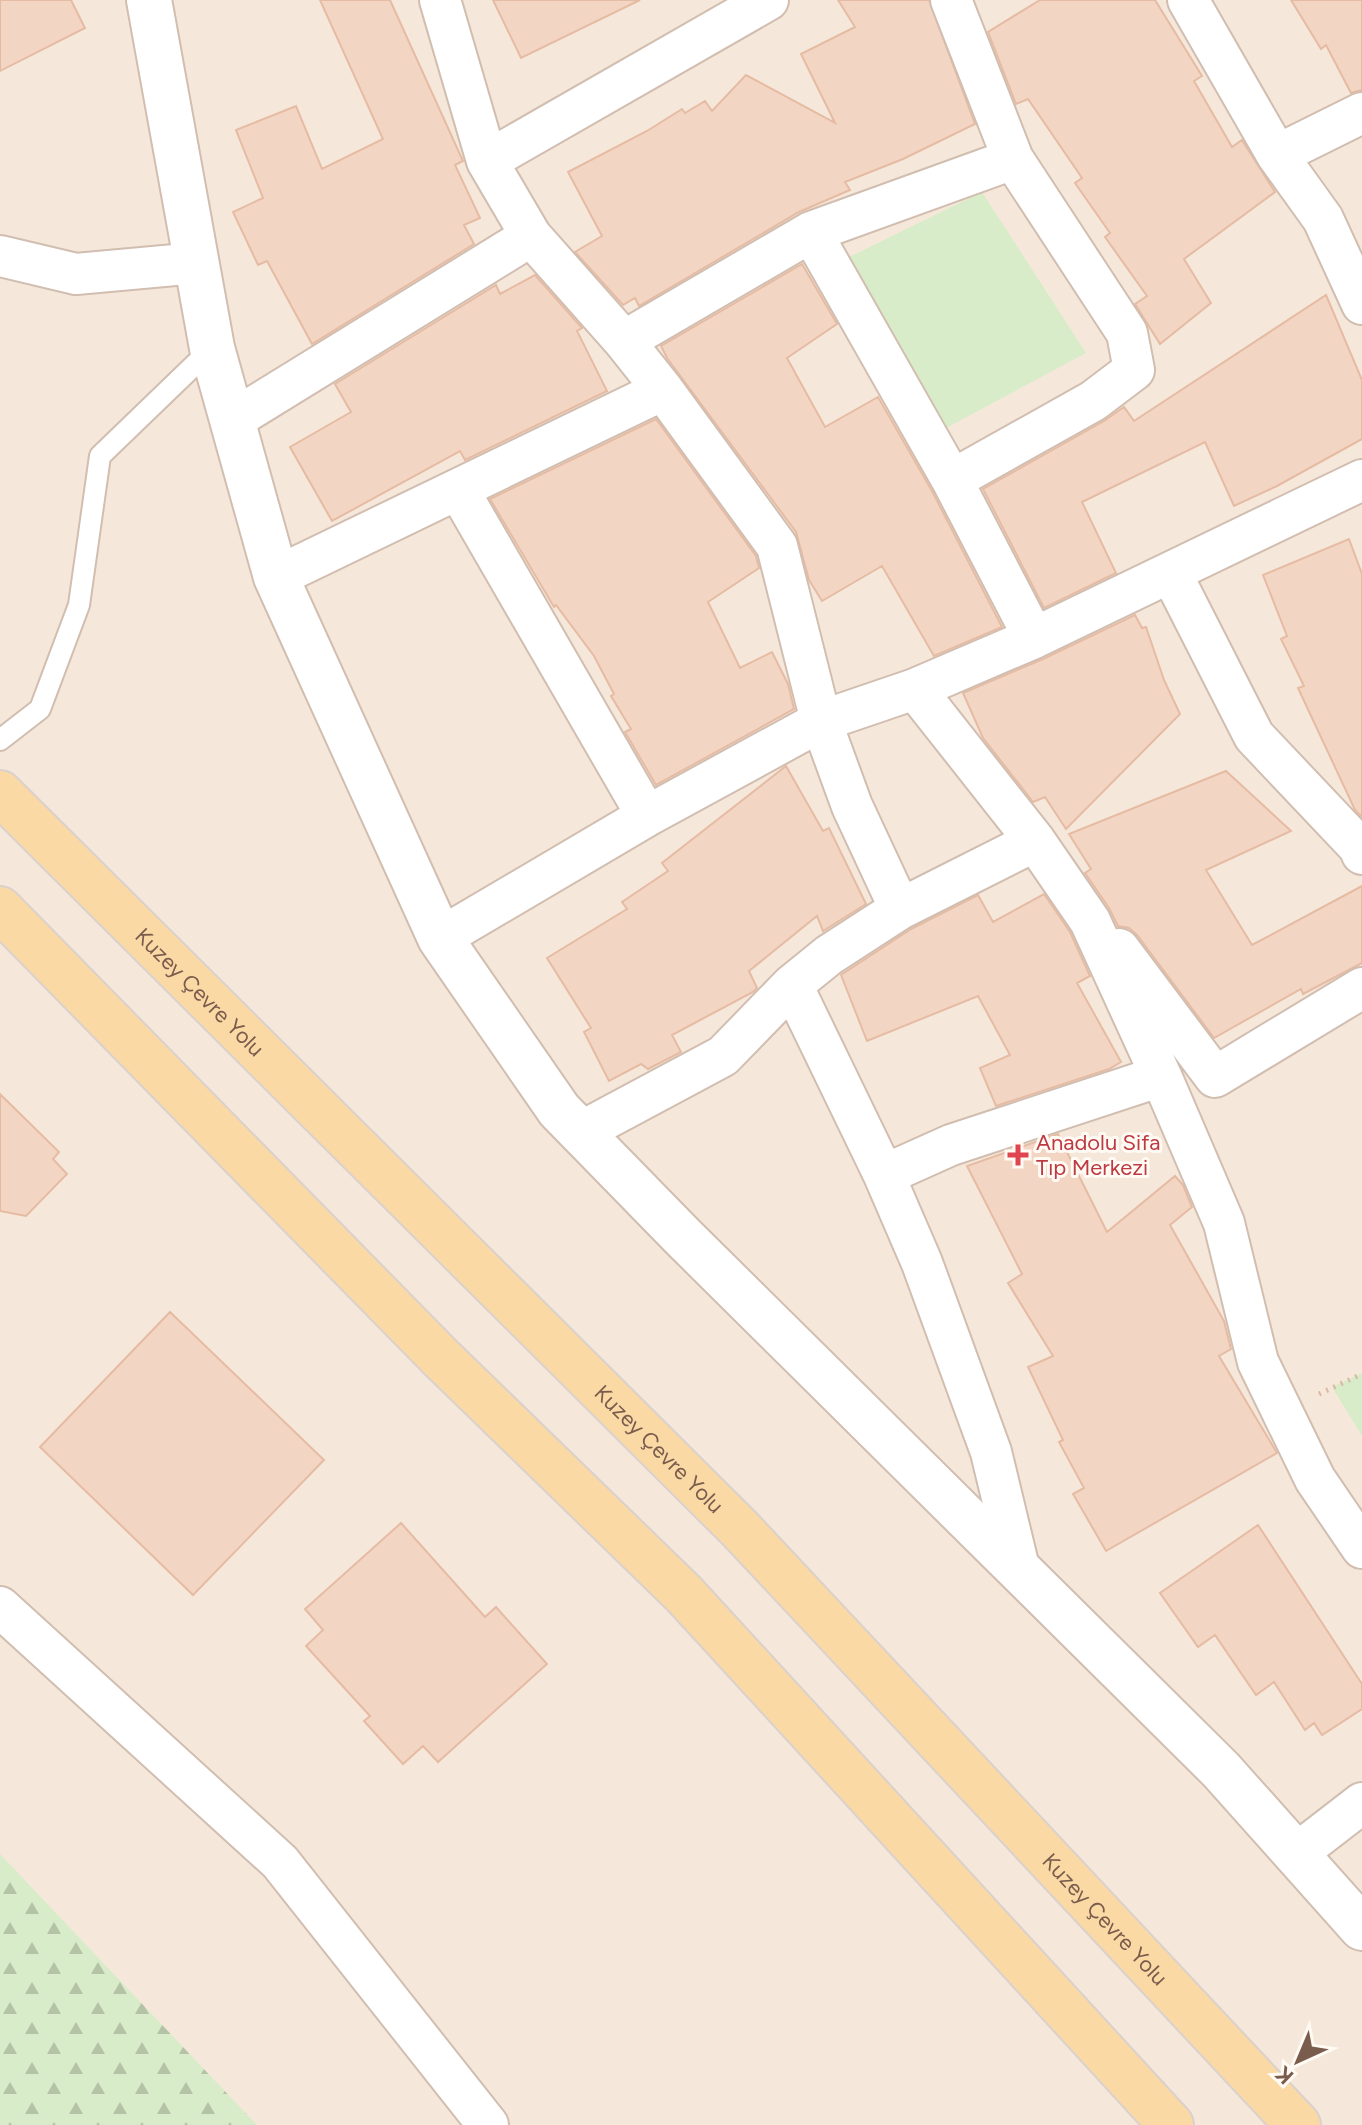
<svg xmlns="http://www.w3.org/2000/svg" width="1362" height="2125" viewBox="0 0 1362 2125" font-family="Figtree,sans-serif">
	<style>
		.residential { fill: #f5e8da }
		.forest { fill: url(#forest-firs) }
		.park { fill: #d8ecc9 }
		.building { fill: #f3d5c3; stroke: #e6bba3; stroke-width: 2 }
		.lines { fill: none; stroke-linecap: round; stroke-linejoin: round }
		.service-casing { stroke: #d1beb0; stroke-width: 24 }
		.minor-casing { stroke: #d1beb0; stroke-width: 44 }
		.tertiary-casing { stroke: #d1beb0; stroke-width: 48 }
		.primary-casing { stroke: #dad1cd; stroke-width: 48 }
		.path { stroke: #d9b8a5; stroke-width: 5; stroke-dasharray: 2 6; stroke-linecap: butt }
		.service { stroke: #fff; stroke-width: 20 }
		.minor { stroke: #fff; stroke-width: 40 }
		.tertiary { stroke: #fff; stroke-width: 44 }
		.primary { stroke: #fbd9a5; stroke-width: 44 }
		.health-dot { fill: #e0444e; stroke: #fffaf3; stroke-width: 3 }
		.labels { text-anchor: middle; stroke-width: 6; stroke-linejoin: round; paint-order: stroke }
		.street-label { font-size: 22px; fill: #7a5c4d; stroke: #fffaf3 }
		.health-label { font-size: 22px; fill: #be3a42; stroke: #fffaf3; text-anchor: start }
	</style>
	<defs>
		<pattern id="forest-firs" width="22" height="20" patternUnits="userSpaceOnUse" patternTransform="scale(2)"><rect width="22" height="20" fill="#d8ecc9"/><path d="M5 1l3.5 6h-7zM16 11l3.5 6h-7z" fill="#b4c2a5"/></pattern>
	</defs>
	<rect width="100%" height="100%" fill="#fdf6ec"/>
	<path class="residential" d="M 0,0 L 1362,0 L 1362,2125 L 212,2125 L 0,1865 Z"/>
	<path class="forest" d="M 0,1854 L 257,2125 L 0,2125 Z"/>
	<path class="park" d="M 982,192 L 1086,353 L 935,434 L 839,262 Z
		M 1362,1373 L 1362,1436 L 1332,1387 Z"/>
	<path class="building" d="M 0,0 L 71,0 L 85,28 L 0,71 Z
		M 320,0 L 390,0 L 463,161 L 455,165 L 480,218 L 464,225 L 474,244 L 312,344 L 267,261 L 258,265 L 233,212 L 263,198 L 236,130 L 296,106 L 322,169 L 383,139 Z
		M 493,0 L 640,0 L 521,58 Z
		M 838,0 L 929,0 L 975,124 L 903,159 L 845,182 L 850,190 L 799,212 L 639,306 L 635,298 L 623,305 L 575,252 L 602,236 L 568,172 L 647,131 L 682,109 L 685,113 L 705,101 L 712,111 L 746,75 L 835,123 L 801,54 L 855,27 Z
		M 1040,0 L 1155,0 L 1202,76 L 1194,81 L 1232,147 L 1242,140 L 1275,192 L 1184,259 L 1211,303 L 1160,344 L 1135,304 L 1147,296 L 1105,237 L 1110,233 L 1075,183 L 1082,178 L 1028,99 L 1016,104 L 988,32 Z
		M 1291,0 L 1362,0 L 1362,90 L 1351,93 L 1326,45 L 1321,49 Z
		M 802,264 L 837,324 L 787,358 L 825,427 L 878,397 L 932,491 L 1002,627 L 934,656 L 882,566 L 822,601 L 809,580 L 796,532 L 667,358 L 661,346 Z
		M 535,275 L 582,328 L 577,331 L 607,391 L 465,460 L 460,451 L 332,521 L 290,447 L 351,412 L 335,384 L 496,285 L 500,294 Z
		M 1326,295 L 1362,380 L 1362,439 L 1277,486 L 1234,506 L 1205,442 L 1082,502 L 1116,573 L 1044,608 L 983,489 L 1104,421 L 1124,407 L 1134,421 Z
		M 656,419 L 756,556 L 759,568 L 708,602 L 740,668 L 772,652 L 788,684 L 794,709 L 656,785 L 625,732 L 631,729 L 611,696 L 614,694 L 594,656 L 556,605 L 554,607 L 490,499 Z
		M 1349,539 L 1362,574 L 1362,817 L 1355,810 L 1298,688 L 1304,686 L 1281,639 L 1287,636 L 1263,575 Z
		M 1135,615 L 1142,628 L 1146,627 L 1164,680 L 1180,714 L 1066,829 L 1045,797 L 1033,802 L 983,738 L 963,693 L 1043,659 Z
		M 786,766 L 823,831 L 829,828 L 866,904 L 823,931 L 817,916 L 749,971 L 757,988 L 753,992 L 672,1035 L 681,1052 L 648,1069 L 641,1064 L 609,1081 L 584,1032 L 591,1028 L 547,958 L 627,909 L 622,902 L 668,871 L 662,863 Z
		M 1226,771 L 1291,831 L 1206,870 L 1252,945 L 1362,886 L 1362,963 L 1303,994 L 1301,989 L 1214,1038 L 1137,935 L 1129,928 L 1118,926 L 1109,908 L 1085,873 L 1091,869 L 1069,834 Z
		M 1044,894 L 1070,932 L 1090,976 L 1077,983 L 1121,1062 L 1109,1069 L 996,1106 L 980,1068 L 1010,1055 L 978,996 L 867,1041 L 841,975 L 911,929 L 978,895 L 993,922 Z
		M 0,1094 L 59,1152 L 53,1159 L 67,1174 L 26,1216 L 0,1211 Z
		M 1058,1134 L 1107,1232 L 1175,1176 L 1183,1185 L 1192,1207 L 1170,1225 L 1224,1321 L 1231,1349 L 1219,1356 L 1277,1453 L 1106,1551 L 1073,1494 L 1084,1488 L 1059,1442 L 1063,1440 L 1028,1367 L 1053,1356 L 1008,1283 L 1022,1274 L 967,1166 Z
		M 170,1312 L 324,1460 L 193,1595 L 40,1447 Z
		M 401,1523 L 485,1617 L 496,1607 L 547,1664 L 438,1762 L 423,1746 L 403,1764 L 364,1721 L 370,1716 L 306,1646 L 323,1630 L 305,1609 Z
		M 1258,1525 L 1362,1684 L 1362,1709 L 1322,1735 L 1314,1723 L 1305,1730 L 1274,1682 L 1256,1695 L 1215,1635 L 1198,1647 L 1160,1593 Z"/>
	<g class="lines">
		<defs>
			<path id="service" d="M 0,740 L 40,709 L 79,605 L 100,456 L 212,348"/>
			<path id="minor" d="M 440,0 L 487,161
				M 768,0 L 487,161 L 531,236 L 624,341 L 663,390 L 777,546 L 821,721 L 852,806 L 900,909
				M 951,0 L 1013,159 L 1127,333 L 1134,370 L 1093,401 L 952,480
				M 1188,0 L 1277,155 L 1323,219 L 1362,304
				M 1277,155 L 1362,113
				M 811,232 L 952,480 L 1034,638
				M 0,256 L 76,274 L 197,263
				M 624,341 L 811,232 L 1013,159
				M 231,421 L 531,236
				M 458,489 L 647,816
				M 1171,573 L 1254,736 L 1359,847 L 1362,854
				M 276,577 L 663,390
				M 915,689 L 1035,841 L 1090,921 L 1161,1076 L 1224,1223 L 1258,1362 L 1315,1479 L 1362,1548
				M 440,938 L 647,816 L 821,721 L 915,689 L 1034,638 L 1362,480
				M 1119,949 L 1215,1077 L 1362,988
				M 792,985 L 884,1175 L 922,1263 L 991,1452 L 1019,1568
				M 581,1132 L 723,1056 L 792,985 L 829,955 L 900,909 L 1035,841
				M 884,1175 L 951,1145 L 1161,1076
				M 0,1607 L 280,1862 L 488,2125
				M 1296,1854 L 1362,1803"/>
			<path id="tertiary" d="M 149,0 L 212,348 L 276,577 L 440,938 L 559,1110 L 682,1236 L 1221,1770 L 1362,1928"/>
			<g id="primary">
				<path id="s1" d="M 0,793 L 740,1529 L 1298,2125"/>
				<path d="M 0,909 L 441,1358 L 684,1594 L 1171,2125"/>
			</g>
		</defs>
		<use href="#service" class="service-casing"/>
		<use href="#minor" class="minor-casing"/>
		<use href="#tertiary" class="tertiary-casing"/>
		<use href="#primary" class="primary-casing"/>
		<path class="path" d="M 1319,1394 L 1362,1374"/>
		<use href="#service" class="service"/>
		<use href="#minor" class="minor"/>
		<use href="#tertiary" class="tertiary"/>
		<use href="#primary" class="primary"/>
	</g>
	<path class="health-dot" d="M1014 1143h8v8h8v8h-8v8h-8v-8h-8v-8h8z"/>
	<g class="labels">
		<g class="street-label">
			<text dy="8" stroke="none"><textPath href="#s1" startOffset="282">Kuzey Çevre Yolu</textPath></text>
			<text dy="8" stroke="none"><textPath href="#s1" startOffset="930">Kuzey Çevre Yolu</textPath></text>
			<text dy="8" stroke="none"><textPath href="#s1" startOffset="1578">Kuzey Çevre Yolu</textPath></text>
		</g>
		<g class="health-label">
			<text x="1036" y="1150">Anadolu Sifa<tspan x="1036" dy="25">Tıp Merkezi</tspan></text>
		</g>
	</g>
	<g transform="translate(1298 2061) rotate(224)" stroke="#fffaf3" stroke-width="6" paint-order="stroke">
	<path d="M0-6L14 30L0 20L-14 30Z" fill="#7a5c4d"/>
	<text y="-12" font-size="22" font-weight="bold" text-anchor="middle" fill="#7a5c4d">K</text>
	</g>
</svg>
